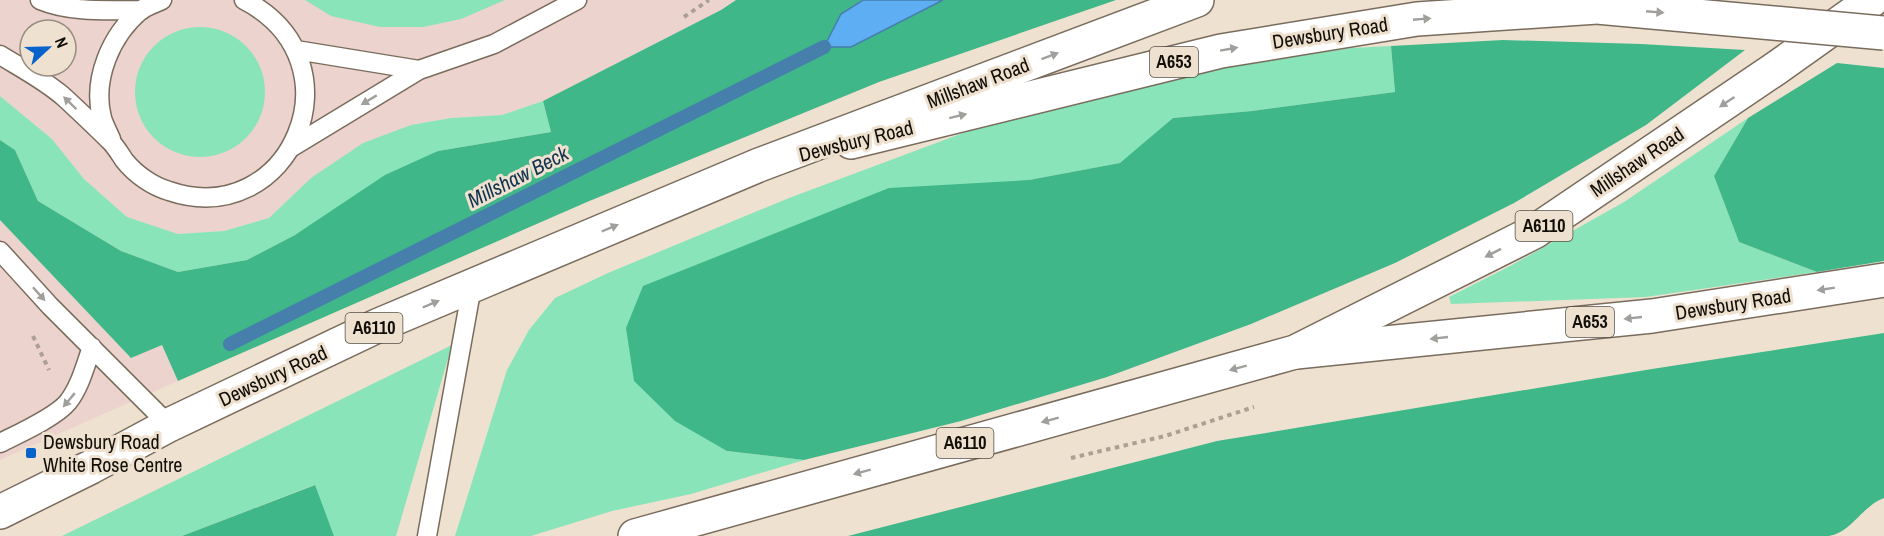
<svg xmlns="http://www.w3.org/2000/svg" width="1884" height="536" viewBox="0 0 1884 536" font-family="'Archivo Narrow',sans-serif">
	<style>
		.commercial { fill: #edd3ce; fill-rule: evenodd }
		.green { fill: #89e4ba }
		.forest { fill: #3fb788 }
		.water { fill: #5daef3; stroke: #467eac; stroke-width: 1.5 }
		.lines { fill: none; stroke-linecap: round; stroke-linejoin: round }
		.stream { stroke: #467eac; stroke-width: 14 }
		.lane-casing { stroke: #796c5d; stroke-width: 21 }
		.primary-casing { stroke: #796c5d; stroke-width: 36 }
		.highway-casing { stroke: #796c5d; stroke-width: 36 }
		.path { stroke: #aba092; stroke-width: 4; stroke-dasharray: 4.5 4.5; stroke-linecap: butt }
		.lane { stroke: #fff; stroke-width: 18 }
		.primary { stroke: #fff; stroke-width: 33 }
		.highway { stroke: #fff; stroke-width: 33 }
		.primary-bridge-casing { stroke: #796c5d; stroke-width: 36; stroke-linecap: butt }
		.primary-bridge { stroke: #fff; stroke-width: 33 }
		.oneway { fill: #a09f9c }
		.poi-dot { fill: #0763cc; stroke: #efe1d0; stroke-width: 2 }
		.labels { text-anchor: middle; stroke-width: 6; stroke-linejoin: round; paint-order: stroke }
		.shield { fill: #efe1d0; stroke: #544d44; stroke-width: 1.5 }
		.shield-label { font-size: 18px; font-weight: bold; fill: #120e08 }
		.street-label { font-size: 20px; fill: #120e08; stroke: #efe1d0 }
		.poi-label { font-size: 20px; fill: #120e08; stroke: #efe1d0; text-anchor: start }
		.water-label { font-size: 21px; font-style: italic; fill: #11334f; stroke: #efe1d0 }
	</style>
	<rect width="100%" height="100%" fill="#efe1d0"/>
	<path class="commercial" d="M 0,0 L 736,0 L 721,10 L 543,101 L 502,115 L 451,118 L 411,125 L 311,178 L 269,218 L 224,231 L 178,234 L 127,217 L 84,179 L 52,139 L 0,96 ZM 30,30 L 66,30 L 66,66 L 30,66 Z
		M 0,220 L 130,357 L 162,345 L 178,381 L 0,460 Z"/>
	<path class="green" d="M 305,0 L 505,0 L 461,19 L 423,27 L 380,27 L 331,16 Z
		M135 92a65 65 0 1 1 130 0a65 65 0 1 1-130 0Z
		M 1391,46 L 1395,92 L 1252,111 L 1173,118 L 1121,163 L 1029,180 L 727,451 L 804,460 L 691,494 L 612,511 L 531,536 L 455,536 L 507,370 L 529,330 L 555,298 L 608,273 L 789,198 L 979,127 L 1080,98 L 1220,68 L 1351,48 Z
		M 0,96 L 52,139 L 84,179 L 127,217 L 178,234 L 224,231 L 269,218 L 311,178 L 363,143 L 411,125 L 451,118 L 502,115 L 543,101 L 551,132 L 438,151 L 295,235 L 247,260 L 178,272 L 121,251 L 38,201 L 15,150 L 0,140 Z
		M 1748,118 L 1714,176 L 1739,242 L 1817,272 L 1646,297 L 1451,304 L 1449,297 L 1512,265 L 1624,202 Z
		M 452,345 L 396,536 L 334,536 L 314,485 L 182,536 L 62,536 Z"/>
	<path class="forest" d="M 736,0 L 862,0 L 841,14 L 825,47 L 851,47 L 943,0 L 1116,0 L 879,82 L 587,202 L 178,381 L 162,345 L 131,358 L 0,220 L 0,140 L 15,150 L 38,201 L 121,251 L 178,272 L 247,260 L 295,235 L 385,175 L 438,151 L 551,132 L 543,101 L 721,10 Z
		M 1503,40 L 1641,44 L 1745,50 L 1646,125 L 1514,203 L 1395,263 L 1251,324 L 1107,377 L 961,421 L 804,460 L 727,451 L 675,421 L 634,381 L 626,328 L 643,286 L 889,188 L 1029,180 L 1120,163 L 1173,118 L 1252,111 L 1395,92 L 1391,46 Z
		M 1837,63 L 1884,68 L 1884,261 L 1817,272 L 1739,242 L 1714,176 L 1748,118 Z
		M 1884,333 L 1884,498 C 1862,506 1852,532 1829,536 L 848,536 L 1217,441 L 1652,369 Z
		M 315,485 L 334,536 L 182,536 Z"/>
	<path class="water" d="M 863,0 L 943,0 L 851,47 L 824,47 L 841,14 Z"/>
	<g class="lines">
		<path class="stream" d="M 230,344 L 824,47"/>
		<defs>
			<path id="lane" d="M 40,0 C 71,13 109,10 142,10
				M 296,50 L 419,70
				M 0,55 C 21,68 46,81 65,98 C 80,112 96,127 111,142 C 116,147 120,154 124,160 C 135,174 152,186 169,191 C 290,232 364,62 244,0
				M 111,139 C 108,132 104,125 102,118 C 92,79 111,35 141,10 C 147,6 156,3 162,0
				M 292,147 L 419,70 L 494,44 L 577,0
				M 0,251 L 50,306 L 169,425
				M 0,443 C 18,434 56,417 68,402 C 80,387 85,366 92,347
				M 427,536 L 472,286"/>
			<path id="primary" d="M 851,142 L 1221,51 L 1417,19 L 1597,7
				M 1296,352 L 1652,316 L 1884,280"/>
			<path id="highway" d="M 0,512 L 91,467 L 169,425 L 379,325 L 759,165 L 1197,0
				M 635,536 L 1295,352 L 1534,232 L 1775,69 L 1872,0"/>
		</defs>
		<use href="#lane" class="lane-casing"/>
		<use href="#primary" class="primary-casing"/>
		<use href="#highway" class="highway-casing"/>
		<path class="path" d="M 684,17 L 709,0
			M 33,336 L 49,370
			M 1071,458 L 1165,436 L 1254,407"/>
		<use href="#lane" class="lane"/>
		<use href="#primary" class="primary"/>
		<use href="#highway" class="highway"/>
		<defs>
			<path id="primary-bridge" d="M 1597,7 L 1884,33"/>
		</defs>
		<use href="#primary-bridge" class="primary-bridge-casing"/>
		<use href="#primary-bridge" class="primary-bridge"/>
	</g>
	<defs><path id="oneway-solid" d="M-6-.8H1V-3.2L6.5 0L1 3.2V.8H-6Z" transform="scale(1.5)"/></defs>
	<g class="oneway">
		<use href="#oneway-solid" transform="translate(1655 12) rotate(5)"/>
		<use href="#oneway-solid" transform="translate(1422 19) rotate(-5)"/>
		<use href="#oneway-solid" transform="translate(1229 49) rotate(-10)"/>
		<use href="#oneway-solid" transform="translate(1050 56) rotate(-21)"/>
		<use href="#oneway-solid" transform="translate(369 100) rotate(149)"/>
		<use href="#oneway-solid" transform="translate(1727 102) rotate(146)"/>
		<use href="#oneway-solid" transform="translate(70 103) rotate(-136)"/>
		<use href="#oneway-solid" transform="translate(958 116) rotate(-14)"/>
		<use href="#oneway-solid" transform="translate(610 228) rotate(-23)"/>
		<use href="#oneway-solid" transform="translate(1493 253) rotate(153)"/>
		<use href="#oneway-solid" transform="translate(1826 289) rotate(171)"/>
		<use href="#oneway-solid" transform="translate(39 294) rotate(48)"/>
		<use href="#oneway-solid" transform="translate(431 304) rotate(-23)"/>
		<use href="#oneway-solid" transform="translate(1633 318) rotate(174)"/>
		<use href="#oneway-solid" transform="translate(1439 338) rotate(174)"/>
		<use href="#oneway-solid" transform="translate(1238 368) rotate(165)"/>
		<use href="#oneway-solid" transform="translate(69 400) rotate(130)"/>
		<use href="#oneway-solid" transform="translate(1050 420) rotate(165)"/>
		<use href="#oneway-solid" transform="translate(862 472) rotate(165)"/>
	</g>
	<rect class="poi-dot" x="25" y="447" width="12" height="12" rx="3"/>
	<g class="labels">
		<g class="shield">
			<rect x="1150" y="47" width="48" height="30" rx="4.5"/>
			<rect x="1515.5" y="211" width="57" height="30" rx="4.5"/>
			<rect x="1566" y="307" width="48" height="30" rx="4.5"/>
			<rect x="345.5" y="313" width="57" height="30" rx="4.5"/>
			<rect x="936.5" y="428" width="57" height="30" rx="4.5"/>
		</g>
		<g class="shield-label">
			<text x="1174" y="68">A653</text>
			<text x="1544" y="232">A6110</text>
			<text x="1590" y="328">A653</text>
			<text x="374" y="334">A6110</text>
			<text x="965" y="449">A6110</text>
		</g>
		<g class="street-label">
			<text transform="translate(1330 33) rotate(-9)" y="7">Dewsbury Road</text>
			<text transform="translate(978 83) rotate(-21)" y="7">Millshaw Road</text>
			<text transform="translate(856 141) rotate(-14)" y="7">Dewsbury Road</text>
			<text transform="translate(1637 162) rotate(-34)" y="7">Millshaw Road</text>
			<text transform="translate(1733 304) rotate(-9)" y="7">Dewsbury Road</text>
			<text transform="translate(273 376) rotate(-25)" y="7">Dewsbury Road</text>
		</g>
		<g class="poi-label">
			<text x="43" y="449">Dewsbury Road<tspan x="43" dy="23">White Rose Centre</tspan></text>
		</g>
		<g class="water-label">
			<text transform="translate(518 177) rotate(-27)" y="7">Millshaw Beck</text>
		</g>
	</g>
	<g transform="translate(48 48) rotate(68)"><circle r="28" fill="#efe1d0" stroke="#978d80" stroke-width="1.5"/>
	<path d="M0-4.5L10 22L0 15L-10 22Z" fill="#0763cc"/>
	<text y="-9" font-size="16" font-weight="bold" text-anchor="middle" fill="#120e08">N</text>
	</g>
</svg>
